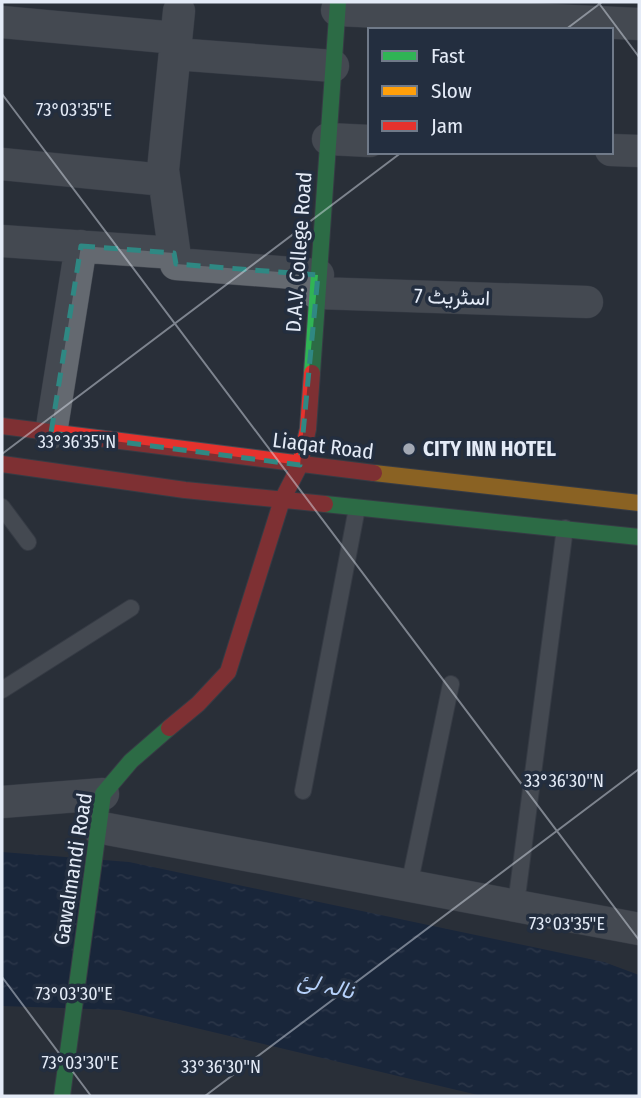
<svg xmlns="http://www.w3.org/2000/svg" width="641" height="1098" viewBox="0 0 641 1098" font-family="'Fira Sans Condensed',Vazirmatn,sans-serif">
	<style>
		.water { fill: url(#water-ripples) }
		.lines { fill: none; stroke-linecap: round; stroke-linejoin: round }
		.lane-casing { stroke: #454a53; stroke-width: 18 }
		.street-casing { stroke: #454a53; stroke-width: 33 }
		.fast-casing { stroke: #454a53; stroke-width: 18 }
		.slow-casing { stroke: #454a53; stroke-width: 18 }
		.jam-casing { stroke: #454a53; stroke-width: 18 }
		.lane { stroke: #646970; stroke-width: 16 }
		.street { stroke: #646970; stroke-width: 32 }
		.fast { stroke: #30b455; stroke-width: 16 }
		.slow { stroke: #ff9f0a; stroke-width: 16 }
		.jam { stroke: #e5322d; stroke-width: 16 }
		.marked { fill: none; stroke: #2f8883; stroke-width: 5; stroke-dasharray: 14 9; stroke-linejoin: round }
		.ticks { fill: none; stroke: #e4ebf7; stroke-width: 2; stroke-opacity: 0.45 }
		.poi-dot { fill: #a3a9b4; stroke: #232e3f; stroke-width: 2.5 }
		.labels { text-anchor: middle; stroke-width: 7; stroke-linejoin: round; paint-order: stroke }
		.street-label { font-size: 21px; fill: #e4ebf7; stroke: #232e3f }
		.poi-label { font-size: 21px; font-weight: bold; fill: #e4ebf7; stroke: #232e3f; text-anchor: start }
		.water-label { font-size: 23px; font-style: italic; fill: #b6d1fa; stroke: #232e3f }
		.ticks-label { font-size: 18px; text-anchor: middle; fill: #e4ebf7; stroke: #232e3f; stroke-width: 7; stroke-linejoin: round; paint-order: stroke }
	</style>
	<defs>
		<pattern id="water-ripples" width="26" height="14" patternUnits="userSpaceOnUse" patternTransform="scale(1.75)"><rect width="26" height="14" fill="#061b3d"/><path d="M2 4q2-2 4 0t4 0M15 11q2-2 4 0t4 0" fill="none" stroke="#2a3c5a"/></pattern>
	</defs>
	<rect width="100%" height="100%" fill="#292f39"/>
	<path class="water" d="M 2,852 L 129,862 L 604,962 L 639,975 L 639,1096 L 482,1096 L 120,1010 L 2,1006 Z"/>
	<g class="lines">
		<defs>
			<path id="lane" d="M 2,507 L 28,542
				M 2,690 L 131,608
				M 303,791 L 357,508
				M 409,886 L 451,684
				M 518,889 L 565,528"/>
			<path id="street" d="M 337,10 L 639,24
				M 179,11 L 163,170 L 176,264 L 318,275
				M 2,22 L 176,38
				M 175,54 L 333,66
				M 328,139 L 370,141
				M 611,150 L 639,151
				M 2,164 L 164,180
				M 2,241 L 174,253
				M 317,293 L 587,302
				M 51,433 L 81,246
				M 2,802 L 103,794
				M 97,827 L 639,929"/>
			<path id="fast" d="M 312,373 L 338,2
				M 325,504 L 639,537
				M 62,1096 L 103,794 L 131,761 L 169,728"/>
			<path id="slow" d="M 374,473 L 639,503"/>
			<path id="jam" d="M 2,426 L 374,473
				M 2,464 L 185,490 L 325,504
				M 169,728 L 198,704 L 228,672 L 282,500 L 300,465 L 308,429 L 312,373"/>
		</defs>
		<use href="#lane" class="lane-casing"/>
		<use href="#street" class="street-casing"/>
		<use href="#fast" class="fast-casing"/>
		<use href="#slow" class="slow-casing"/>
		<use href="#jam" class="jam-casing"/>
		<use href="#lane" class="lane"/>
		<use href="#street" class="street"/>
		<use href="#fast" class="fast"/>
		<use href="#slow" class="slow"/>
		<use href="#jam" class="jam"/>
	</g>
	<path d="M0 0H641V1098H0ZM 81,246 L 174,253 L 176,264 L 318,275 L 300,465 L 51,433 Z" fill="#292f39" fill-opacity=".55" fill-rule="evenodd"/>
	<path class="marked" d="M 81,246 L 174,253 L 176,264 L 318,275 L 300,465 L 51,433 Z"/>
	<path class="ticks" d="M 598,2 L 639,57M 565,30 L 602,2M 2,94 L 639,940M 2,454 L 402,152M 2,977 L 91,1096M 205,1096 L 639,769"/>
	<circle class="poi-dot" cx="409" cy="449" r="7"/>
	<g class="labels">
		<g class="street-label">
			<text transform="translate(299 252) rotate(-86)" y="7">D.A.V. College Road</text>
			<text transform="translate(452 297) rotate(2)" y="7">اسٹریٹ 7</text>
			<text transform="translate(323 446) rotate(7)" y="7">Liaqat Road</text>
			<text transform="translate(73 869) rotate(-81)" y="7">Gawalmandi Road</text>
		</g>
		<g class="poi-label">
			<text x="423" y="456">CITY INN HOTEL</text>
		</g>
		<g class="water-label">
			<text transform="translate(326 985) rotate(13)" y="8">نالہ لئ</text>
		</g>
	</g>
	<g class="ticks-label">
		<text x="74" y="116">73°03'35"E</text>
		<text x="77" y="448">33°36'35"N</text>
		<text x="564" y="787">33°36'30"N</text>
		<text x="567" y="930">73°03'35"E</text>
		<text x="74" y="1000">73°03'30"E</text>
		<text x="80" y="1069">73°03'30"E</text>
		<text x="221" y="1073">33°36'30"N</text>
	</g>
	<rect width="641" height="1098" fill="none" stroke="#e4ebf7" stroke-width="7"/>
	<rect x="368" y="28" width="245" height="126" fill="#232e3f" stroke="#707a89" stroke-width="2"/>
	<rect x="382" y="51" width="35" height="10" fill="#30b455" stroke="#707a89" stroke-width="2"/>
	<text x="431" y="63" font-size="21" fill="#e4ebf7">Fast</text>
	<rect x="382" y="86" width="35" height="10" fill="#ff9f0a" stroke="#707a89" stroke-width="2"/>
	<text x="431" y="98" font-size="21" fill="#e4ebf7">Slow</text>
	<rect x="382" y="121" width="35" height="10" fill="#e5322d" stroke="#707a89" stroke-width="2"/>
	<text x="431" y="133" font-size="21" fill="#e4ebf7">Jam</text>
</svg>
